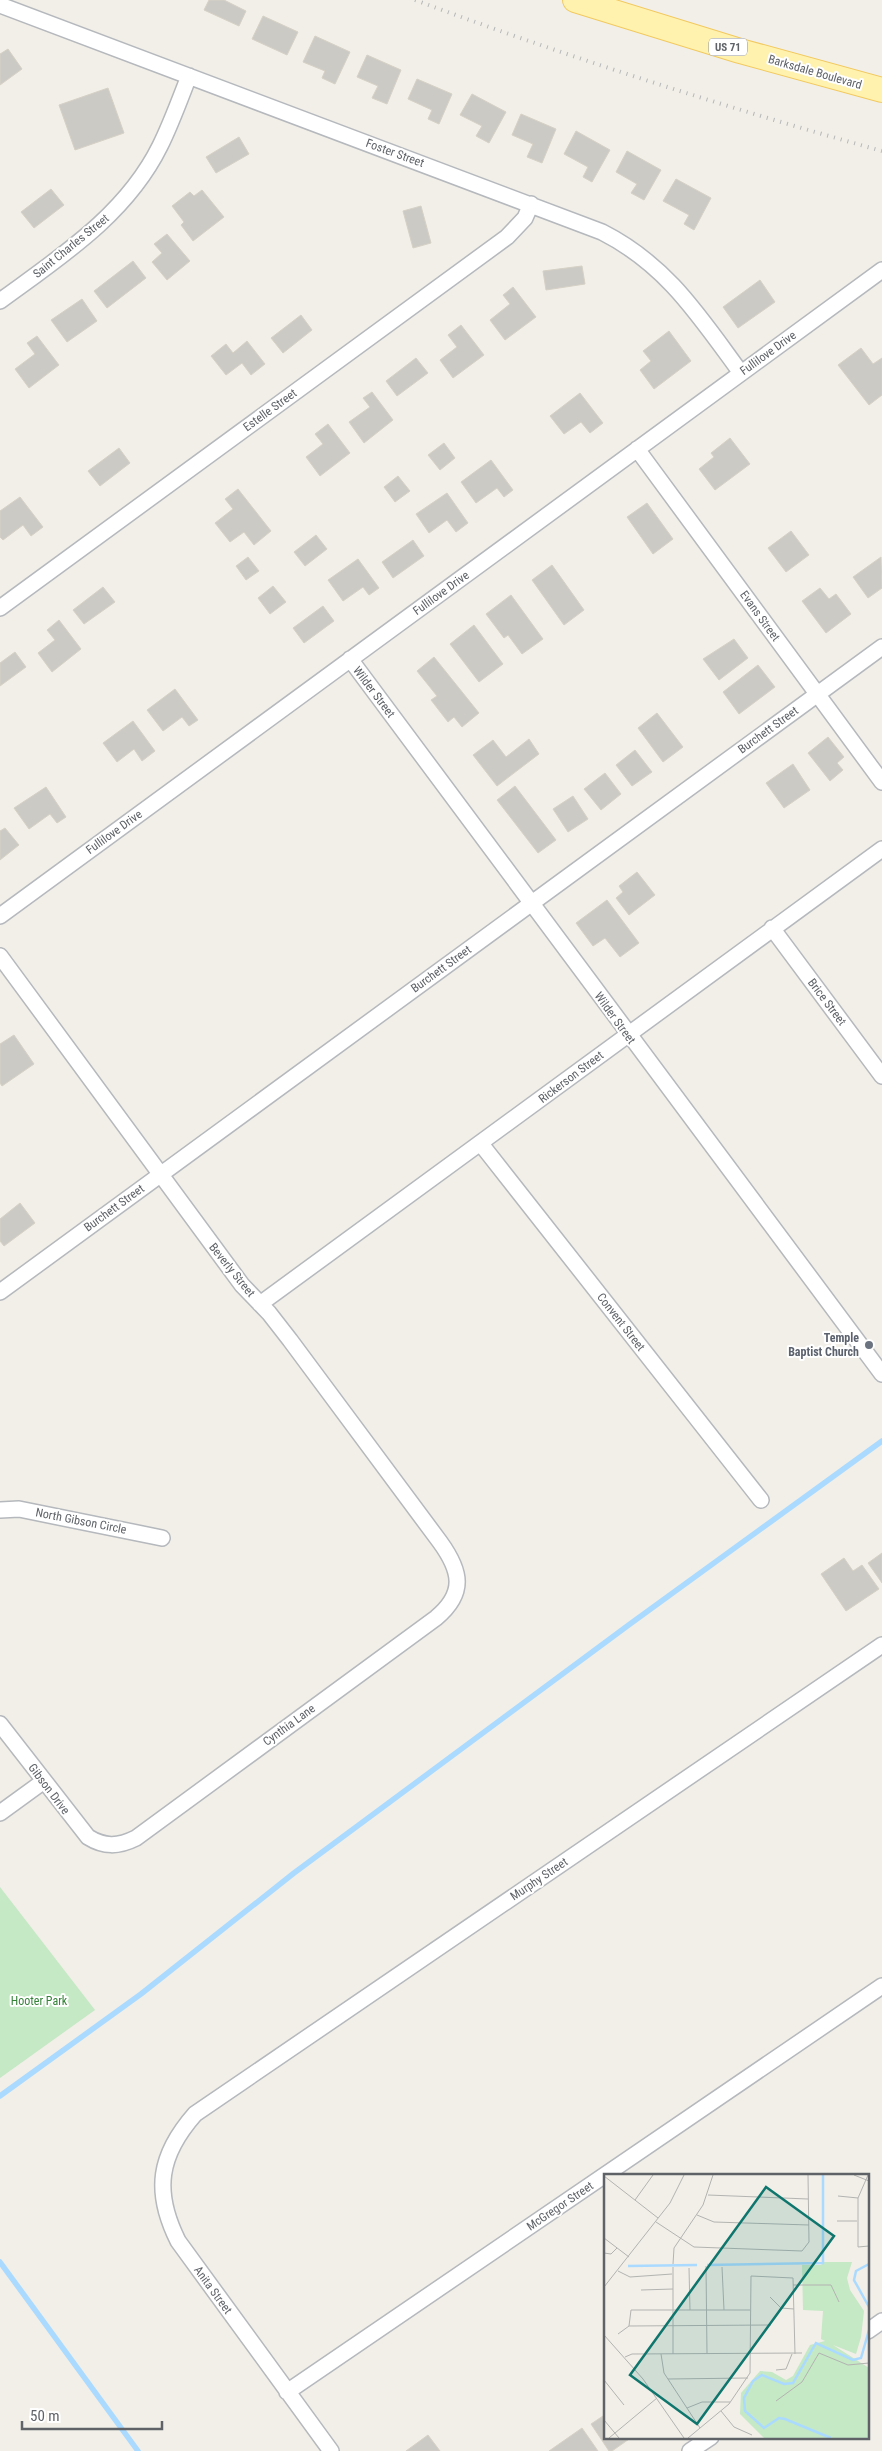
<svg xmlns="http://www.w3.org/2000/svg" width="882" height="2451" viewBox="0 0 882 2451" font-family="'Roboto Condensed',sans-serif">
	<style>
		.green { fill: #c5e8c5 }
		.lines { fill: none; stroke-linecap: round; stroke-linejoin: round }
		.stream { stroke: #aadaff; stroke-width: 5.5 }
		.building { fill: #cccac5; stroke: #d6d1c6 }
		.street-casing { stroke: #b5b8bc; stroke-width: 18 }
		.primary-casing { stroke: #f2c960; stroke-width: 26 }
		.street { stroke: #fff; stroke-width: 15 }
		.primary { stroke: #fff2af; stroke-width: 24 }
		.rail { stroke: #b6b7b8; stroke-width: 4; stroke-dasharray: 1 6; stroke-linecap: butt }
		.worship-dot { fill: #6b7280; stroke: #fff; stroke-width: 2 }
		.labels { text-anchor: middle; stroke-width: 4; stroke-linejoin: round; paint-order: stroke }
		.shield { fill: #fff; stroke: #8f9295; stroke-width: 1 }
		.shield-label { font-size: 11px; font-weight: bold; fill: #5f6368 }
		.street-label { font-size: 12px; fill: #5f6368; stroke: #fff }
		.worship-label { font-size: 12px; font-weight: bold; fill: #5b616d; stroke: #fff; text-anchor: end }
		.park-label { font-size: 12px; fill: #348238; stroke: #fff }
		.inset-river { fill: none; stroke: #aadaff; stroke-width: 2.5 }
		.inset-road { fill: none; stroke: #b3b3b1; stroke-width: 1 }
		.view { fill: #0f766e; fill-opacity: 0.15; stroke: #0f766e; stroke-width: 2.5 }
		.inset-edge { fill: none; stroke: #5f6368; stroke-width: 2.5 }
	</style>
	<rect width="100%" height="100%" fill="#f1efe8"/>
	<path class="green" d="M 0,1887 L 95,2010 L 0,2078 Z"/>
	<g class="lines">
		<path class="stream" d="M 0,2096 L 141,1994 L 294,1873 L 630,1624 L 882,1441
			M 0,2262 L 138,2451"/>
	</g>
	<path class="building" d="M 209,0 L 224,0 L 246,11 L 239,26 L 204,10 Z
		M 263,16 L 298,32 L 287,55 L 252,39 Z
		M 315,36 L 350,52 L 335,84 L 322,78 L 325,71 L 303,62 Z
		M 8,49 L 22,69 L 0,85 L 0,54 Z
		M 367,55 L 401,70 L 387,104 L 372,98 L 378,86 L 357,77 Z
		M 417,79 L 452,94 L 439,124 L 428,119 L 432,110 L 408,99 Z
		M 108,88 L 124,133 L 75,150 L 59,105 Z
		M 472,94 L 506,112 L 489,143 L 476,136 L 482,126 L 460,115 Z
		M 521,114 L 556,129 L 542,163 L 527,157 L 533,144 L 512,135 Z
		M 576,131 L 610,150 L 592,182 L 583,177 L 588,167 L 564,154 Z
		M 239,137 L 249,154 L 216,173 L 206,157 Z
		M 627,151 L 661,170 L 644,200 L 631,193 L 637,184 L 616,172 Z
		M 676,179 L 711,198 L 694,230 L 684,224 L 689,215 L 663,201 Z
		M 51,189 L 64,205 L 34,228 L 21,212 Z
		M 202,190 L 224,217 L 193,241 L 181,225 L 184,222 L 172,206 L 190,192 L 194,196 Z
		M 421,206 L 431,243 L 413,248 L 403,211 Z
		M 167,234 L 190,261 L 167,280 L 152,262 L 162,253 L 154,244 Z
		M 133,261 L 146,278 L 107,308 L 94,291 Z
		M 582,266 L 585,284 L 546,290 L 543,271 Z
		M 760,280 L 775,302 L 738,328 L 723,307 Z
		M 513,287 L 536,317 L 505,340 L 490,320 L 510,304 L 503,295 Z
		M 82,299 L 97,321 L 67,342 L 51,320 Z
		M 301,315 L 312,330 L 283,353 L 271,338 Z
		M 461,325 L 484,355 L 453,378 L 440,360 L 457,347 L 448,335 Z
		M 669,331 L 691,361 L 654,389 L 640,370 L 651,361 L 643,351 Z
		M 37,336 L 59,365 L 29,388 L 15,369 L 35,354 L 27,343 Z
		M 247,341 L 265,364 L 251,375 L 242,363 L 226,375 L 211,356 L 226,344 L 233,353 Z
		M 861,348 L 873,364 L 882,358 L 882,395 L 869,405 L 838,365 Z
		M 416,358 L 428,373 L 397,396 L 386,381 Z
		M 372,392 L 393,420 L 364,443 L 349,422 L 370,407 L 363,398 Z
		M 580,393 L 603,423 L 590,433 L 581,422 L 564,434 L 550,416 Z
		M 328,424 L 350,453 L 320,476 L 306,457 L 323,444 L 315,434 Z
		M 730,438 L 750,464 L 715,490 L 699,469 L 714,457 L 711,453 Z
		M 444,443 L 455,458 L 440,470 L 428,455 Z
		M 119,448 L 130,463 L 100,486 L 88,471 Z
		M 491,460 L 513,490 L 504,497 L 497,488 L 476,503 L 461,482 Z
		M 398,476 L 410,491 L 395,502 L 384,487 Z
		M 238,489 L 271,531 L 254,545 L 244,532 L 230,542 L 215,523 L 233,509 L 225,499 Z
		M 447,493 L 468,523 L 456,532 L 447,520 L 429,533 L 416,514 Z
		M 20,497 L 43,527 L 31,536 L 23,525 L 3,540 L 0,537 L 0,511 Z
		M 647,503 L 673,539 L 653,554 L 627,517 Z
		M 791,531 L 809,555 L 786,572 L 768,548 Z
		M 316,535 L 327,549 L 305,566 L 294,552 Z
		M 413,540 L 424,556 L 393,578 L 382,562 Z
		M 248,557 L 259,571 L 246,580 L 236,566 Z
		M 881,557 L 882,588 L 868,598 L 853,577 Z
		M 358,559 L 379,588 L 369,595 L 363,587 L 343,601 L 328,580 Z
		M 552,565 L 584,610 L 564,625 L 532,580 Z
		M 273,586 L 286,602 L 270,614 L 258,598 Z
		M 103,587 L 115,602 L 84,624 L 73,610 Z
		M 820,588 L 829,599 L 836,594 L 851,614 L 826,633 L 802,601 Z
		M 511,595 L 543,639 L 522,654 L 508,635 L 504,638 L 486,614 Z
		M 323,606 L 334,621 L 304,643 L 293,628 Z
		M 59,620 L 81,649 L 52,672 L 38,653 L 55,640 L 47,630 Z
		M 474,625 L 503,664 L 479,682 L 450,644 Z
		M 734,639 L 748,658 L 719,680 L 703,659 Z
		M 15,652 L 26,667 L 0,686 L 0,663 Z
		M 434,657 L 479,713 L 462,727 L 454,717 L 448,722 L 431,700 L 437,696 L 417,671 Z
		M 758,665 L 775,687 L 739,714 L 723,692 Z
		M 175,689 L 198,720 L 189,726 L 182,717 L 163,731 L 147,710 Z
		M 657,713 L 683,747 L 663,762 L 638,728 Z
		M 133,721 L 155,751 L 142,761 L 134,749 L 117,762 L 103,743 Z
		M 828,737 L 844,757 L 837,763 L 843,770 L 830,781 L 808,753 Z
		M 529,739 L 539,754 L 497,786 L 473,755 L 493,740 L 506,757 Z
		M 635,750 L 652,772 L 632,786 L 616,765 Z
		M 793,764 L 810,790 L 784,808 L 766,783 Z
		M 605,773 L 621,794 L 601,810 L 584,789 Z
		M 515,786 L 556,840 L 538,853 L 497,800 Z
		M 46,787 L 66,817 L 57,823 L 50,814 L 29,829 L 14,808 Z
		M 573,796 L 588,819 L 568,832 L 553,809 Z
		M 5,828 L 19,845 L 0,860 L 0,831 Z
		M 637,872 L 655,895 L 629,915 L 616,898 L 623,892 L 619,886 Z
		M 607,900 L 639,943 L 620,957 L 605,938 L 593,946 L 576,923 Z
		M 14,1035 L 34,1064 L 2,1086 L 0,1083 L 0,1044 Z
		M 20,1203 L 35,1223 L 4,1246 L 0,1241 L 0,1219 Z
		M 882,1553 L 882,1583 L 868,1563 Z
		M 844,1558 L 853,1571 L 862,1565 L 879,1589 L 846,1611 L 821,1574 Z
		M 606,2414 L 606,2437 L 632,2437 L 612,2451 L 609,2451 L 591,2424 Z
		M 582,2428 L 598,2451 L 549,2451 Z
		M 428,2435 L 440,2451 L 406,2451 Z"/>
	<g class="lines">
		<defs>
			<path id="street" d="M 0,5 L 602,232 C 667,265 699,316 741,373
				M 0,301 C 60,257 126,215 160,146 C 171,124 180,99 189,76
				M 637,449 L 882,782
				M 0,608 L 507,237 L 525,218 L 531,204
				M 350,659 L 882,1374
				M 0,916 L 882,270
				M 772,928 L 882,1076
				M 0,956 L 242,1285 L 269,1313 L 290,1340 L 440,1542 C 461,1571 466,1593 436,1618 L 136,1838 C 118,1847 104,1847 88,1837 L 0,1724
				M 481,1144 L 761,1500
				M 0,1292 L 882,647
				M 260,1304 L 882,849
				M 0,1510 L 19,1509 L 162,1538
				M 0,1813 L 44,1781
				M 868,2331 L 882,2321
				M 287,2392 L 882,1986
				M 331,2451 L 178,2241 C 153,2191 159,2155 195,2114 L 882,1645
				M 690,2451 L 711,2437"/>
			<path id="primary" d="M 575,0 L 740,51 L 882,90"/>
		</defs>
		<use href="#street" class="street-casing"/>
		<use href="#primary" class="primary-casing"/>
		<use href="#street" class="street"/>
		<use href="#primary" class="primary"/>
		<path class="rail" d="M 415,0 C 568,57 724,107 882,151"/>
	</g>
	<circle class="worship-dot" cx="869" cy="1345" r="5"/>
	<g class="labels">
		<rect class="shield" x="709" y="38.5" width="38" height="17" rx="4"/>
		<g class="shield-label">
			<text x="728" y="51">US 71</text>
		</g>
		<g class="street-label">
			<text transform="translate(815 72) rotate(16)" y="4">Barksdale Boulevard</text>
			<text transform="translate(395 153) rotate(20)" y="4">Foster Street</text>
			<text transform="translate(71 246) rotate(-39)" y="4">Saint Charles Street</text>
			<text transform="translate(768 353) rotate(-36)" y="4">Fullilove Drive</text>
			<text transform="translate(270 410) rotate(-36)" y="4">Estelle Street</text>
			<text transform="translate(441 593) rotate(-36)" y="4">Fullilove Drive</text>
			<text transform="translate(760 616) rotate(54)" y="4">Evans Street</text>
			<text transform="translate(374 692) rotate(53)" y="4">Wilder Street</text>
			<text transform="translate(768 730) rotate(-36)" y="4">Burchett Street</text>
			<text transform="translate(114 832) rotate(-36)" y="4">Fullilove Drive</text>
			<text transform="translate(441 969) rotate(-36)" y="4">Burchett Street</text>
			<text transform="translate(827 1002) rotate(53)" y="4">Brice Street</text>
			<text transform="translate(615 1018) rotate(54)" y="4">Wilder Street</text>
			<text transform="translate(571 1077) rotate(-37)" y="4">Rickerson Street</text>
			<text transform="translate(114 1208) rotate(-36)" y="4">Burchett Street</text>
			<text transform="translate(232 1270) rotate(51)" y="4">Beverly Street</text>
			<text transform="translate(621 1322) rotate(52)" y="4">Convent Street</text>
			<text transform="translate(81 1521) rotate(11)" y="4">North Gibson Circle</text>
			<text transform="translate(289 1725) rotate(-36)" y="4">Cynthia Lane</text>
			<text transform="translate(49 1789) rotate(53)" y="4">Gibson Drive</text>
			<text transform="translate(539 1879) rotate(-34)" y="4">Murphy Street</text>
			<text transform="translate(560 2206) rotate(-34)" y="4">McGregor Street</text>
			<text transform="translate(213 2290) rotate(54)" y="4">Anita Street</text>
		</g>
		<g class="worship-label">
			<text x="859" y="1342">Temple<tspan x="859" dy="14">Baptist Church</tspan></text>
		</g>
		<g class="park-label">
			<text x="39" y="2005">Hooter Park</text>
		</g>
	</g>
	<g transform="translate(604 2174)">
		<rect width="265" height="265" fill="#f1efe8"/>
		<path d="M 220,88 L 248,88 L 243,104 L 246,116 L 260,137 L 257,163 L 252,180 L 229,171 L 265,194 L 265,264 L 160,264 L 136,240 L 137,219 L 156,197 L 168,198 L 182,206 L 189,202 L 206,171 L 221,167 L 217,165 L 219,137 L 199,136 L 198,91 L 217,91 Z" fill="#c5e8c5"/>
		<path class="inset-river" d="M 265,90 L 252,97 L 250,106 L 265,133M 103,91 L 219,89 L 219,1M 24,92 L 93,91M 227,264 L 181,245 L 175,244 L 160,254 L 141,237 L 140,224 L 149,207 L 158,201 L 180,210 L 189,209 L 212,169 L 249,186 L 257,184 L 265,156"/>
		<path class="inset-road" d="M 250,1 L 265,7M 264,1 L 254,24 L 254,73 L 265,72M 0,2 L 54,44M 104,21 L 204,25M 234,22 L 254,24M 31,26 L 49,1M 93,41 L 110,48 L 205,51M 233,47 L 253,47M 52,48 L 90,73 L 198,77 L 205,68 L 204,1M 0,64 L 25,83M 0,79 L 7,80 L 13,74M 69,90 L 70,74 L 99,31 L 109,1M 102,92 L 103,180M 69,93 L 69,180M 118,93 L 120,136M 85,94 L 86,136M 14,97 L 26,103 L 68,100M 189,111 L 227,111 L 235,128M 0,113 L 66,29 L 80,1M 37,116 L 69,115M 166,123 L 177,134 L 190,135M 25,152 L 27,136 L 146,136M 14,160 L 25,152 L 167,151M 0,161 L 39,205 L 80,264M 57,180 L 60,199 L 96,254M 21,183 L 28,180 L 198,179M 172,196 L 182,195 L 188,180M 64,205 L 144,204M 0,206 L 20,231M 172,227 L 198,208 L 215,179 L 244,191 L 265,189M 83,234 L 98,228 L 126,228M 117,237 L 130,253 L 148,261M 0,246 L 15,264M 5,264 L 53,224M 84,264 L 125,230 L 146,199 L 147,102 L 189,104 L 191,180"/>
		<path class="view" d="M 162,13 L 230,62 L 93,250 L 26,201 Z"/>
		<rect width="265" height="265" class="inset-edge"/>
	</g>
	<path d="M22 2421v8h140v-8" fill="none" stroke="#5f6368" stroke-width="2.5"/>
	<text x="30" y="2421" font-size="15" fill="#5f6368" stroke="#ffffff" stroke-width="4" paint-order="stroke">50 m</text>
</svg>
